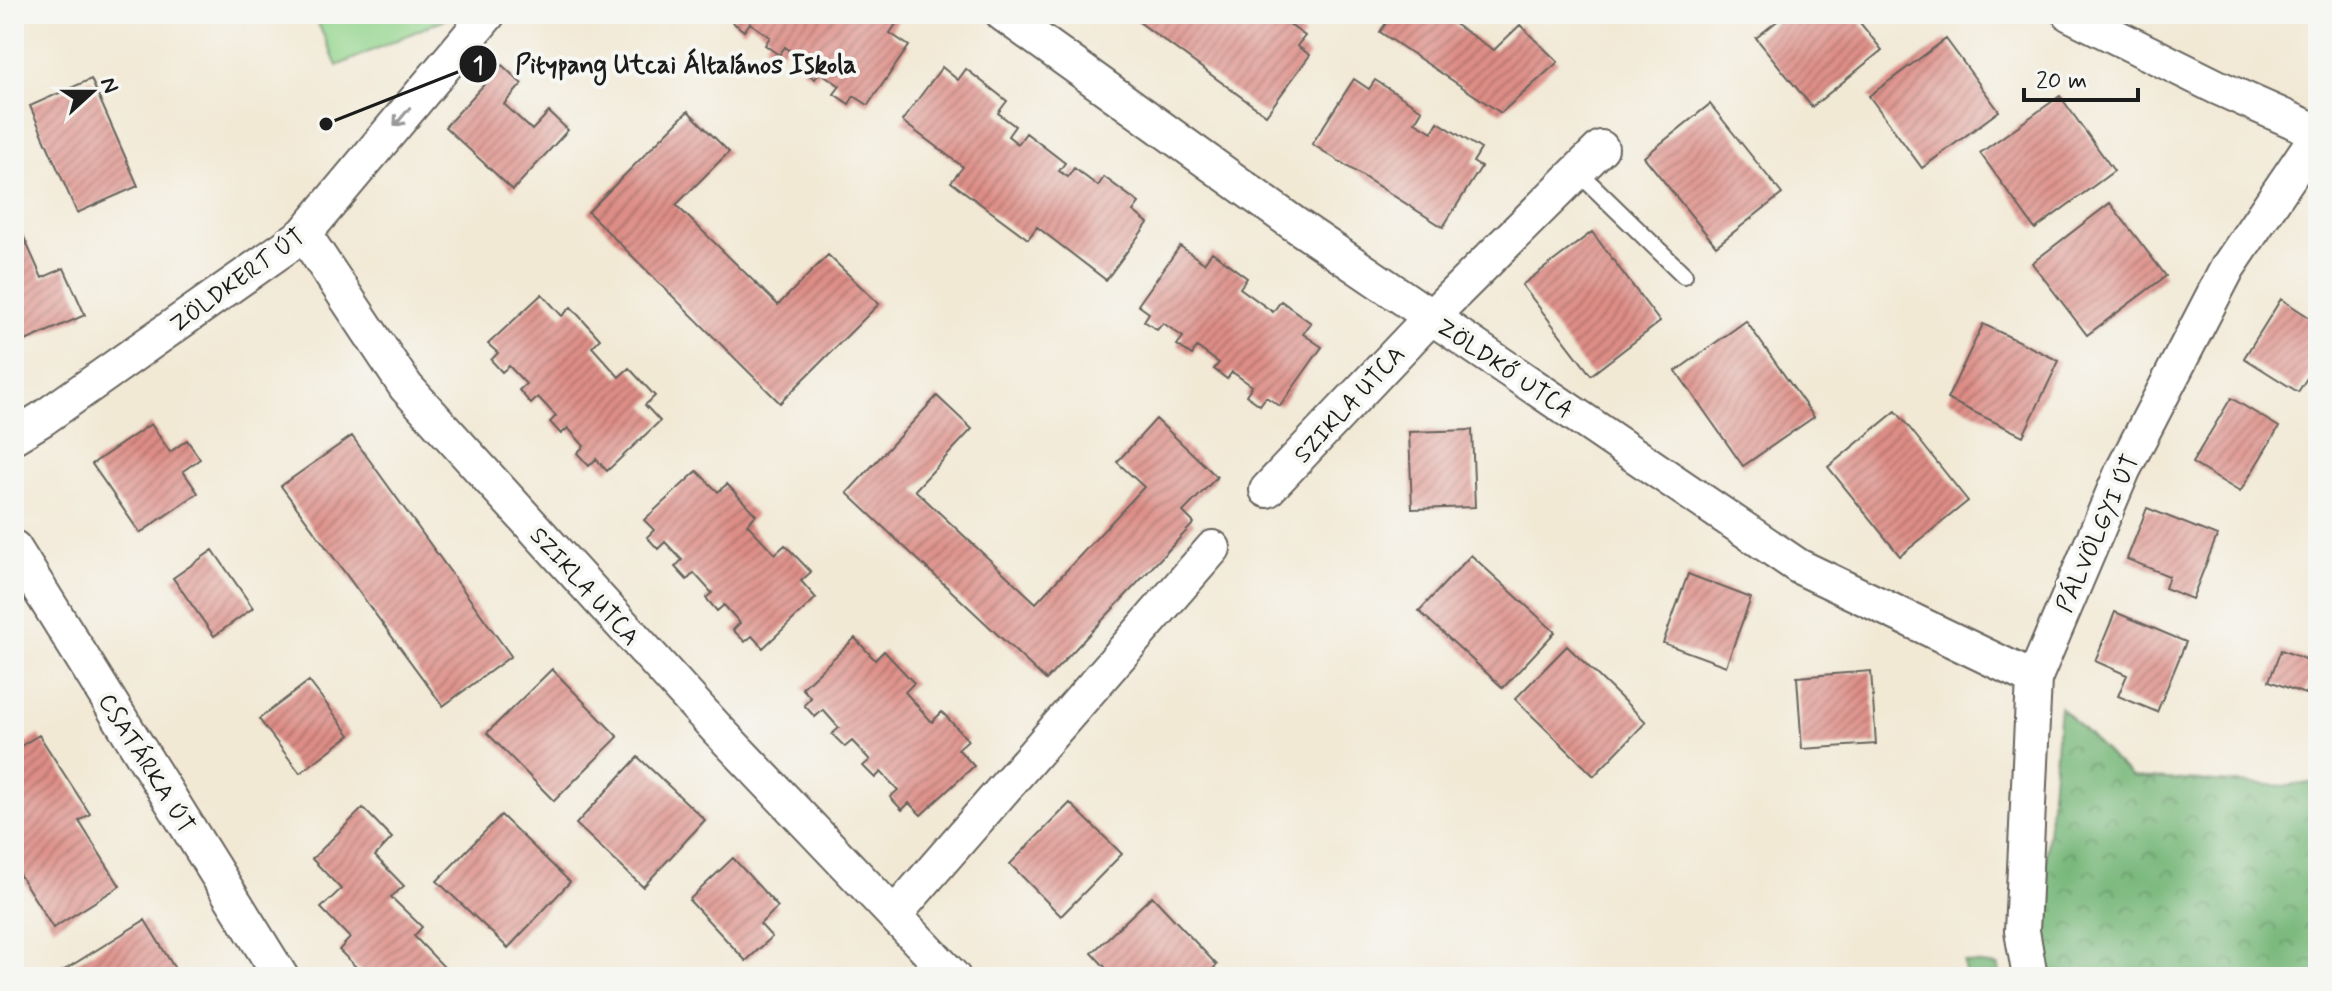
<svg xmlns="http://www.w3.org/2000/svg" width="2332" height="991" viewBox="0 0 2332 991" font-family="Mynerve,sans-serif">
	<style>
		.grass { fill: #92d48b; stroke: #577854; stroke-width: 2 }
		.forest { fill: url(#forest-crowns); stroke: #48694a; stroke-width: 2 }
		.building { fill: url(#building-hatch) }
		.lines { fill: none; stroke-linecap: round; stroke-linejoin: round }
		.lane-casing { stroke: #67645d; stroke-width: 20 }
		.street-casing { stroke: #67645d; stroke-width: 38 }
		.lane { stroke: #fff; stroke-width: 16 }
		.street { stroke: #fff; stroke-width: 34 }
		.oneway { stroke: #999 }
		.labels { text-anchor: middle; stroke-width: 8; stroke-linejoin: round; paint-order: stroke }
		.street-label { font-size: 24px; fill: #1c1c1c; stroke: #f6f6f2 }
		.leader { fill: none; stroke: #1c1c1c; stroke-width: 3 }
		.callout-dot { fill: #1c1c1c; stroke: #f6f6f2; stroke-width: 3 }
		.mark-label { font-size: 24px; text-anchor: middle; font-weight: bold; fill: #fff }
		.callout-label { font-size: 26px; text-anchor: middle; font-weight: bold; fill: #1c1c1c; stroke: #f6f6f2; stroke-width: 8; stroke-linejoin: round; paint-order: stroke }
	</style>
	<defs>
		<pattern id="forest-crowns" width="20" height="18" patternUnits="userSpaceOnUse" patternTransform="scale(2)"><rect width="20" height="18" fill="#75b677"/><path d="M2 6a3 3 0 1 1 6 0M12 15a3 3 0 1 1 6 0" fill="none" stroke="#5f9361"/></pattern>
		<pattern id="building-hatch" width="6" height="6" patternUnits="userSpaceOnUse" patternTransform="scale(2)"><rect width="6" height="6" fill="#dd8d86"/><path d="M-1 1l2-2M0 6l6-6M5 7l2-2" fill="none" stroke="#b2726d"/></pattern>
	</defs>
	<rect width="100%" height="100%" fill="#f6f6f2"/>
	<filter id="ink" filterUnits="userSpaceOnUse"><feTurbulence type="fractalNoise" baseFrequency=".0125" numOctaves="2"/><feDisplacementMap in="SourceGraphic" scale="16" xChannelSelector="R" yChannelSelector="G"/><feConvolveMatrix kernelMatrix="1 2 1 2 8 2 1 2 1" color-interpolation-filters="sRGB"/></filter>
	<filter id="wash" filterUnits="userSpaceOnUse"><feTurbulence type="fractalNoise" baseFrequency=".006" numOctaves="4" result="noise"/><feDisplacementMap in="SourceGraphic" scale="32" xChannelSelector="R" yChannelSelector="G"/><feGaussianBlur stdDeviation="1.8" result="paint"/><feColorMatrix in="noise" values="0 0 0 0 0 0 0 0 0 0 0 0 0 0 0 0 0 1.4 0 .05"/><feComposite in="paint" operator="in"/></filter>
	<g filter="url(#wash)">
		<rect width="100%" height="100%" fill="#f2e9d5"/>
		<path class="grass" d="M 314,14 L 456,14 L 337,66 Z"/>
		<path class="forest" d="M 2060,707 L 2132,777 L 2288,786 L 2318,782 L 2318,977 L 2046,977 L 2038,941 Z
			M 1964,962 L 1998,966 L 2000,977 L 1965,977 Z"/>
		<g id="blocks">
			<path class="building" d="M 735,14 L 888,14 L 898,21 L 890,33 L 909,46 L 868,105 L 854,96 L 849,104 L 834,94 L 840,86 L 820,72 L 815,79 L 801,69 L 806,62 L 785,47 L 779,55 L 765,45 L 770,37 L 750,23 L 744,31 L 731,21 Z
				M 1139,14 L 1248,14 L 1255,19 L 1259,14 L 1275,14 L 1305,36 L 1297,46 L 1310,55 L 1266,115 L 1135,19 Z
				M 1373,14 L 1439,14 L 1494,50 L 1520,25 L 1558,62 L 1501,113 L 1380,32 L 1386,23 Z
				M 1786,14 L 1853,14 L 1882,50 L 1812,107 L 1756,38 Z
				M 1946,39 L 1999,111 L 1922,168 L 1869,96 Z
				M 502,65 L 522,84 L 504,104 L 532,130 L 549,112 L 568,130 L 513,190 L 445,127 Z
				M 942,67 L 958,80 L 966,69 L 1007,101 L 998,113 L 1015,126 L 1008,136 L 1018,144 L 1026,133 L 1065,163 L 1059,171 L 1068,177 L 1074,168 L 1098,186 L 1104,177 L 1139,203 L 1133,211 L 1148,223 L 1106,280 L 1037,227 L 1028,239 L 951,182 L 963,167 L 902,121 Z
				M 91,79 L 138,186 L 77,213 L 30,106 Z
				M 1354,79 L 1369,89 L 1375,80 L 1422,110 L 1415,122 L 1432,132 L 1438,122 L 1481,149 L 1473,162 L 1481,167 L 1443,227 L 1312,144 Z
				M 2060,96 L 2114,171 L 2035,229 L 1980,153 Z
				M 1710,104 L 1782,194 L 1716,246 L 1644,157 Z
				M 688,111 L 729,152 L 676,205 L 778,305 L 828,255 L 879,304 L 780,403 L 588,212 Z
				M 2110,203 L 2166,276 L 2087,335 L 2032,263 Z
				M 18,224 L 42,278 L 64,268 L 85,315 L 14,346 L 14,225 Z
				M 1592,232 L 1660,322 L 1591,375 L 1522,285 Z
				M 1180,246 L 1204,263 L 1212,252 L 1247,278 L 1240,288 L 1273,312 L 1281,301 L 1311,323 L 1303,334 L 1322,347 L 1280,406 L 1266,397 L 1260,405 L 1246,395 L 1252,386 L 1232,372 L 1227,379 L 1214,369 L 1219,363 L 1197,347 L 1192,355 L 1177,345 L 1183,337 L 1163,323 L 1157,330 L 1144,321 L 1149,313 L 1138,305 Z
				M 542,294 L 562,316 L 571,307 L 600,339 L 592,347 L 619,377 L 629,368 L 655,396 L 645,405 L 660,421 L 607,471 L 596,459 L 589,466 L 577,453 L 584,446 L 568,428 L 561,434 L 550,422 L 556,416 L 538,397 L 531,404 L 519,390 L 526,384 L 509,366 L 502,372 L 491,360 L 498,353 L 488,344 Z
				M 2281,299 L 2318,323 L 2318,361 L 2298,392 L 2244,358 Z
				M 1746,321 L 1814,417 L 1743,466 L 1676,371 Z
				M 1983,324 L 2059,361 L 2023,436 L 1947,399 Z
				M 937,396 L 972,429 L 915,490 L 1036,603 L 1144,487 L 1117,462 L 1156,419 L 1217,477 L 1183,512 L 1194,523 L 1046,680 L 847,493 Z
				M 2231,398 L 2279,427 L 2240,492 L 2192,463 Z
				M 1896,411 L 1968,501 L 1900,556 L 1828,467 Z
				M 151,424 L 170,452 L 187,440 L 200,459 L 183,471 L 198,493 L 140,533 L 92,464 Z
				M 1472,430 L 1475,507 L 1412,509 L 1409,432 Z
				M 352,436 L 511,656 L 443,706 L 281,486 Z
				M 697,471 L 718,492 L 727,484 L 756,515 L 747,524 L 775,554 L 785,545 L 811,572 L 801,581 L 816,598 L 763,648 L 752,636 L 745,642 L 733,630 L 740,623 L 724,605 L 717,611 L 706,598 L 712,593 L 694,573 L 687,580 L 675,567 L 682,560 L 665,542 L 658,549 L 647,537 L 654,530 L 644,520 Z
				M 2147,508 L 2217,536 L 2192,599 L 2165,588 L 2169,576 L 2127,559 Z
				M 213,550 L 253,608 L 214,636 L 173,578 Z
				M 1471,555 L 1555,632 L 1503,688 L 1419,611 Z
				M 1688,574 L 1751,598 L 1726,666 L 1663,643 Z
				M 2115,612 L 2186,642 L 2157,712 L 2118,696 L 2127,675 L 2095,661 Z
				M 855,638 L 875,660 L 884,651 L 914,683 L 905,692 L 932,722 L 942,712 L 968,740 L 958,749 L 974,766 L 921,815 L 909,803 L 902,810 L 890,797 L 898,790 L 881,772 L 875,778 L 863,766 L 870,760 L 852,741 L 845,747 L 832,734 L 839,728 L 823,710 L 815,717 L 804,705 L 811,698 L 802,688 Z
				M 1567,646 L 1646,722 L 1594,776 L 1515,699 Z
				M 2281,650 L 2316,663 L 2305,694 L 2269,681 Z
				M 552,669 L 618,737 L 554,801 L 487,733 Z
				M 1871,671 L 1876,744 L 1802,749 L 1797,677 Z
				M 309,681 L 350,735 L 300,773 L 259,719 Z
				M 39,735 L 90,814 L 79,821 L 120,886 L 53,928 L 14,866 L 14,851 L 21,846 L 14,836 L 14,750 Z
				M 638,757 L 705,820 L 643,887 L 576,824 Z
				M 1070,803 L 1122,854 L 1061,916 L 1010,864 Z
				M 363,808 L 392,838 L 375,856 L 404,886 L 391,897 L 422,927 L 414,936 L 444,967 L 437,975 L 439,977 L 366,977 L 339,950 L 350,938 L 321,908 L 341,889 L 312,859 Z
				M 501,815 L 570,882 L 508,948 L 437,881 Z
				M 733,858 L 778,907 L 760,924 L 772,937 L 746,961 L 689,900 Z
				M 1152,896 L 1217,965 L 1205,977 L 1114,977 L 1092,953 Z
				M 145,920 L 180,977 L 53,977 Z"/>
		</g>
	</g>
	<g filter="url(#ink)">
		<use href="#blocks" fill-opacity="0" stroke="#67645d" stroke-width="2"/>
		<g class="lines">
			<defs>
				<path id="lane" d="M 1577,171 L 1684,275"/>
				<path id="street" d="M 1003,14 L 1293,223 L 1798,566 L 2034,679
					M 2070,14 L 2217,87 L 2318,132
					M 304,234 L 406,387 L 718,730 L 953,977
					M 14,436 L 42,419 L 304,234 L 488,14
					M 1267,490 L 1430,318 L 1601,148
					M 14,548 L 281,977
					M 895,914 L 1213,548
					M 2030,977 L 2022,931 L 2034,679 L 2123,470 L 2228,267 L 2318,134"/>
			</defs>
			<use href="#lane" class="lane-casing"/>
			<use href="#street" class="street-casing"/>
			<use href="#lane" class="lane"/>
			<use href="#street" class="street"/>
		</g>
		<defs><path id="oneway-shaft" d="M-6 0H5M1.5-3L5.5 0L1.5 3" fill="none" stroke-width="1.6" stroke-linecap="round" stroke-linejoin="round" transform="scale(2)"/></defs>
		<use class="oneway" href="#oneway-shaft" transform="translate(402 117) rotate(130)"/>
	</g>
	<g class="labels">
		<g class="street-label">
			<text transform="translate(237 280) rotate(-36)" y="8">ZÖLDKERT ÚT</text>
			<text transform="translate(1505 368) rotate(34)" y="8">ZÖLDKŐ UTCA</text>
			<text transform="translate(1349 404) rotate(-47)" y="8">SZIKLA UTCA</text>
			<text transform="translate(2097 533) rotate(-66)" y="8">PÁLVÖLGYI ÚT</text>
			<text transform="translate(585 586) rotate(48)" y="8">SZIKLA UTCA</text>
			<text transform="translate(147 763) rotate(58)" y="8">CSATÁRKA ÚT</text>
		</g>
	</g>
	<path class="leader" d="M326 124L478 64"/>
	<g class="callout-dot">
		<circle cx="326" cy="124" r="8"/>
		<circle cx="478" cy="64" r="20"/>
	</g>
	<g class="mark-label">
		<text x="478" y="73">1</text>
	</g>
	<g class="callout-label">
		<text x="686" y="73">Pitypang Utcai Általános Iskola</text>
	</g>
	<rect width="2332" height="991" fill="none" stroke="#f6f6f2" stroke-width="48"/>
	<g transform="translate(92 92) rotate(69)" stroke="#f6f6f2" stroke-width="6" paint-order="stroke">
	<path d="M0-6L14 30L0 20L-14 30Z" fill="#1c1c1c"/>
	<text y="-12" font-size="22" font-weight="bold" text-anchor="middle" fill="#1c1c1c">N</text>
	</g>
	<path d="M2024 88v12h114v-12" fill="none" stroke="#1c1c1c" stroke-width="4"/>
	<text x="2036" y="88" font-size="24" fill="#1c1c1c" stroke="#f6f6f2" stroke-width="6" paint-order="stroke">20 m</text>
</svg>
